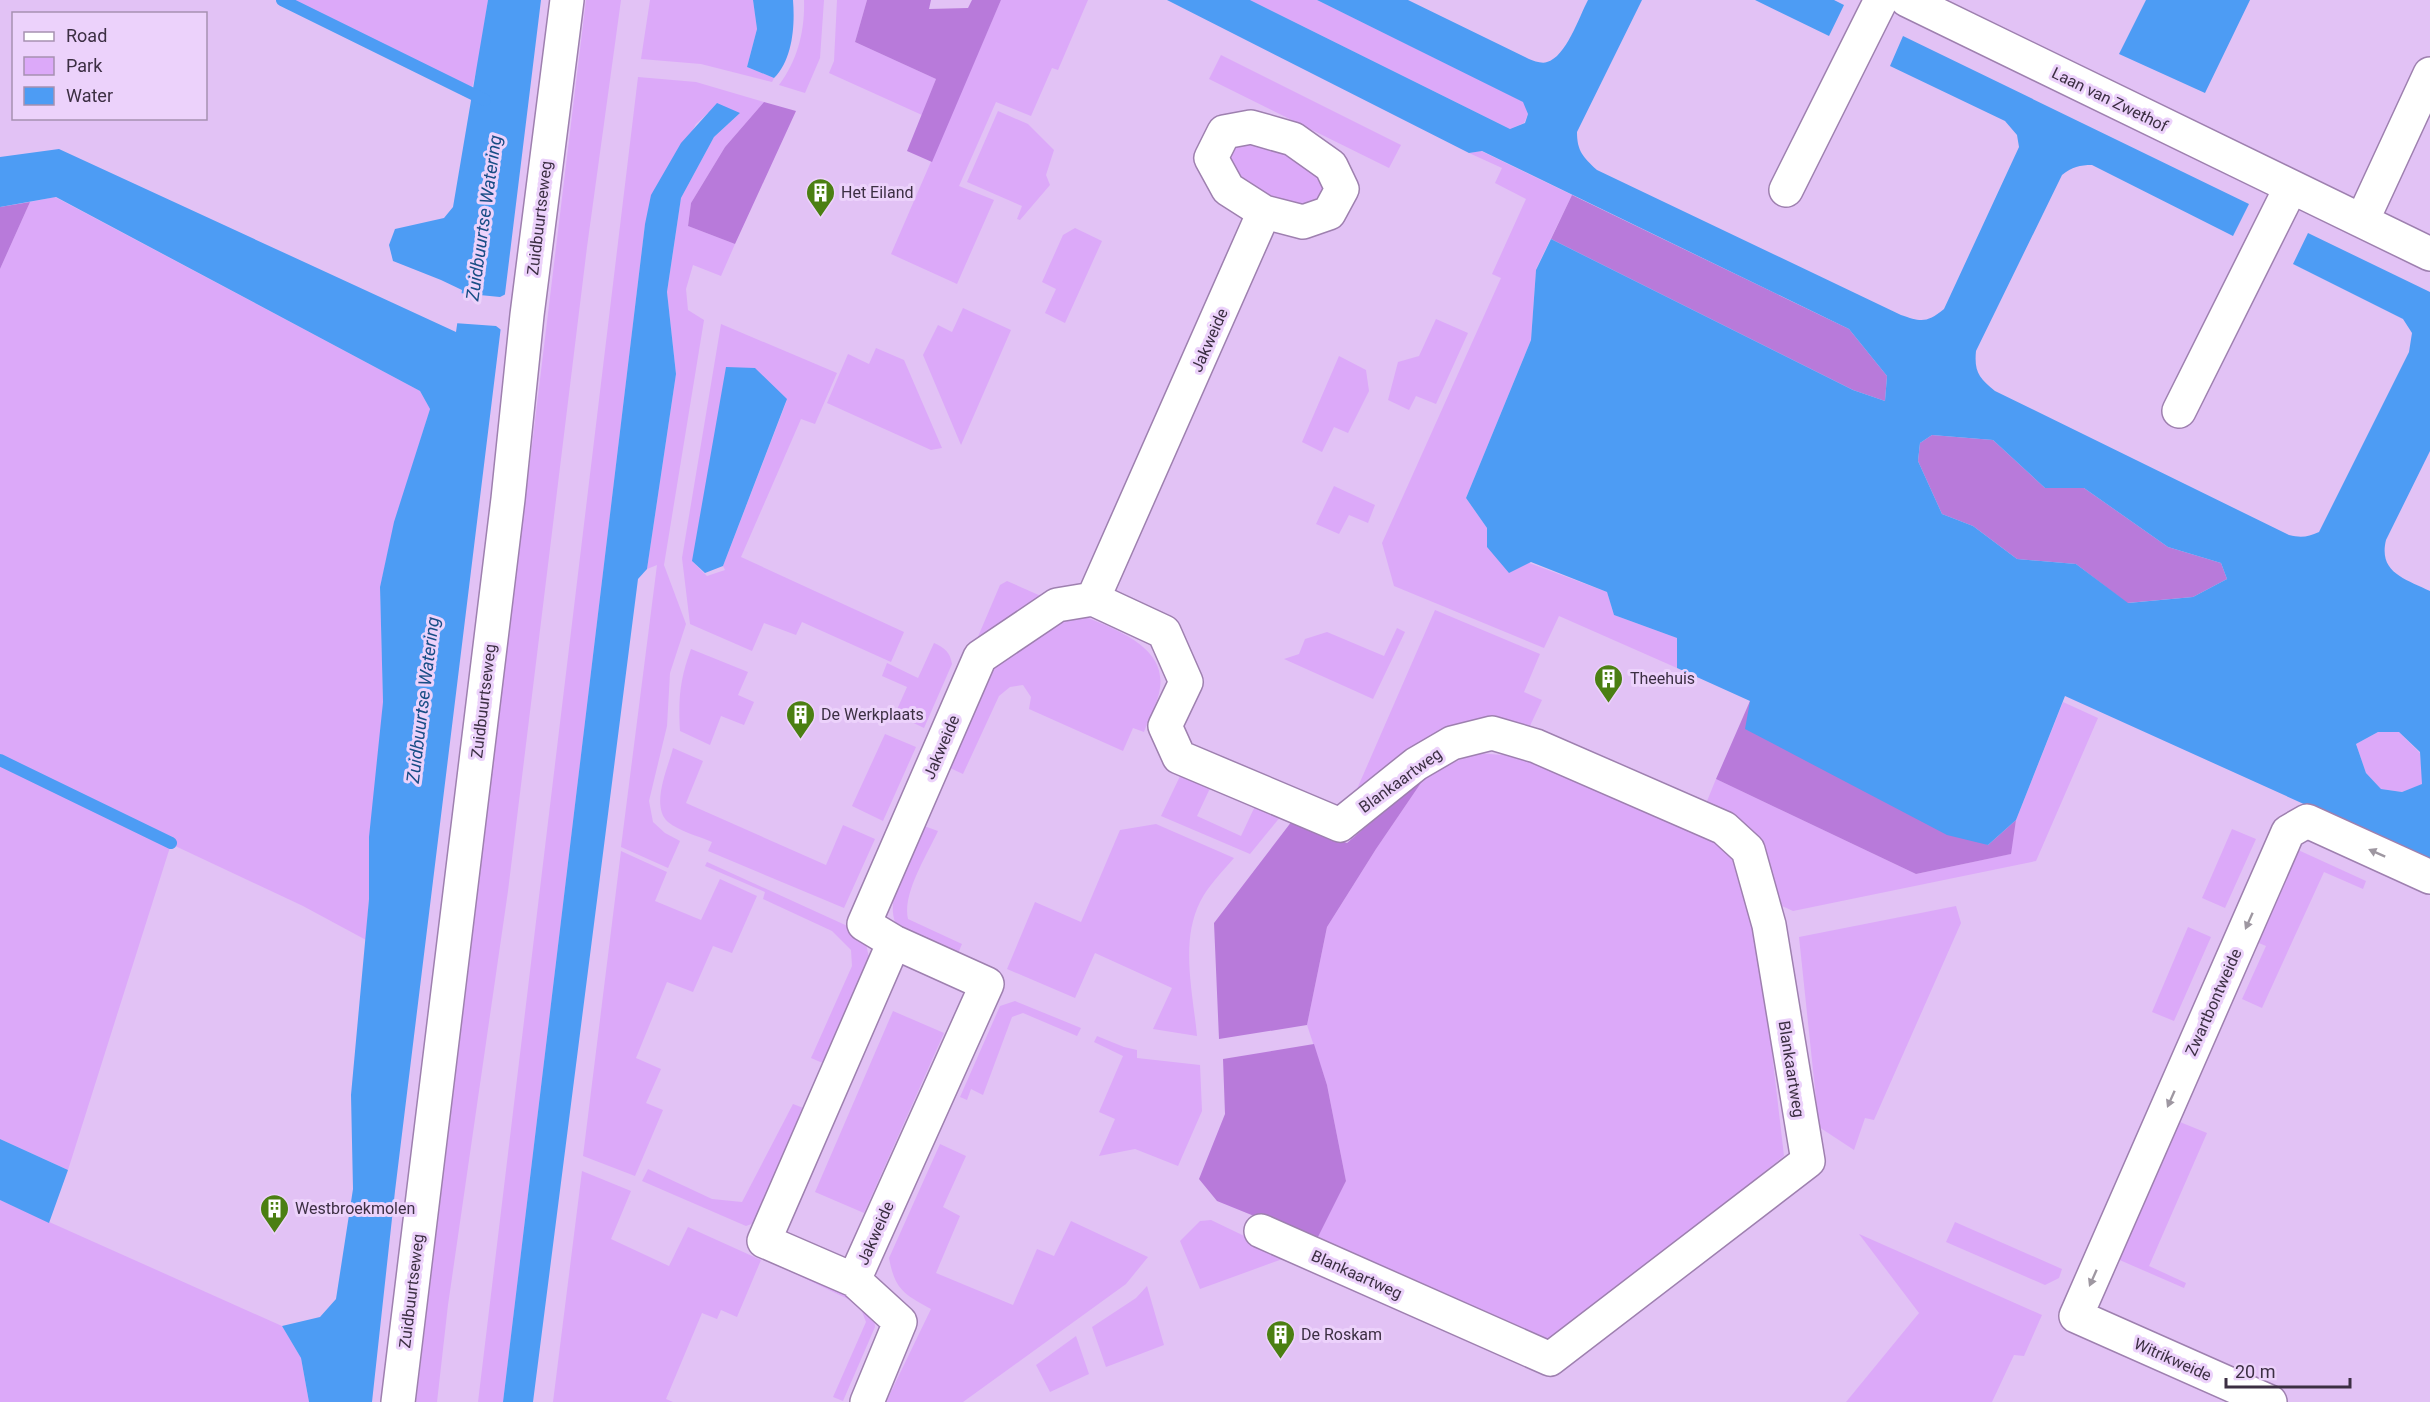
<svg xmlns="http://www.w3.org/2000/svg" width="2430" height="1402" viewBox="0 0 2430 1402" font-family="Roboto,sans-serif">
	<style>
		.green { fill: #dca9f9; fill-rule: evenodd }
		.forest { fill: #b87ada }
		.water { fill: #4d9cf4; fill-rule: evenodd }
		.pier { fill: #e2c2f5 }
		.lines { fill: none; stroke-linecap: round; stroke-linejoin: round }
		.stream { stroke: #4d9cf4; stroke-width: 12 }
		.minor-casing { stroke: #9e80af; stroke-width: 36 }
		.minor { stroke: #fff; stroke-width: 33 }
		.oneway { fill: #9e97a1 }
		.labels { text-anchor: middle; stroke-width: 6; stroke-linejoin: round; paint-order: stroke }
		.street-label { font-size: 16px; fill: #3c2f43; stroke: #ecd2fb }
		.poi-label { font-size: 16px; fill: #3c2f43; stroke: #ecd2fb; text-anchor: start }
		.water-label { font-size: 18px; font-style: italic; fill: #184d85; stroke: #ecd2fb }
	</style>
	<rect width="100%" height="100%" fill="#e2c2f5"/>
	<path class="green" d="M 282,0 L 488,0 L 479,60 L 471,92 Z
		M 586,0 L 621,0 L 587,247 L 508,891 L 448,1305 L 437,1402 L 416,1402 Z
		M 650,0 L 753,0 L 757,29 L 747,67 L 774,78 L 772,82 L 701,64 L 641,59 Z
		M 804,0 L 824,0 L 820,58 L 805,93 L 779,85 C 798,60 805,30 804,0 Z
		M 837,0 L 867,0 L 855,42 L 936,79 L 922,115 L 829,73 L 834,61 Z
		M 1001,0 L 1088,0 L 1058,70 L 1052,68 L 1031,116 L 996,102 L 959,186 L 994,200 L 957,284 L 891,254 Z
		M 1250,0 L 1317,0 L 1524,102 L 1528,114 L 1524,123 L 1510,129 Z
		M 1221,55 L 1401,145 L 1389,168 L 1209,79 Z
		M 638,77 L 696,82 L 764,102 L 725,147 L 691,203 L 688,226 L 735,244 L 721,276 L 693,265 L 686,289 L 688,310 L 704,320 L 664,565 L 686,624 L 670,673 L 667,726 L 649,801 L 653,822 L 665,833 L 680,841 L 668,868 L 621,847 L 657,565 L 647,569 L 676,374 L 667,292 L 681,198 L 714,137 L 740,113 L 708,113 L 696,124 L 645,224 L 503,1402 L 478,1402 Z
		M 998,111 L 1028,124 L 1054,150 L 1046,175 L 1050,185 L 1020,220 L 1017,219 L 1022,206 L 967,182 Z
		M 1255,137 L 1316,168 L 1328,197 L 1300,207 L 1262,200 L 1227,163 L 1227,148 Z
		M 1481,151 L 1572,195 L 1536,269 L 1531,340 L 1466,498 L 1487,528 L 1487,547 L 1607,592 L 1614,615 L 1677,638 L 1677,668 L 1559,616 L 1544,648 L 1394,586 L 1382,543 L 1501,278 L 1492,274 L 1526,199 L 1495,183 L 1502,168 L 1469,153 Z
		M 55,197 L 420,391 L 430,409 L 395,522 L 380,587 L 383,702 L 366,940 L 303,906 L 171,844 L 68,1170 L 0,1139 L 0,269 L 30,202 Z
		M 1075,228 L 1102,241 L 1065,323 L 1045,313 L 1056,289 L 1042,282 L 1063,235 Z
		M 963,308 L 1011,330 L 961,445 L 923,355 L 938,325 L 952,332 Z
		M 1436,319 L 1468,333 L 1436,404 L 1416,396 L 1409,410 L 1388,400 L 1398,362 L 1419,356 Z
		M 721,324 L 837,373 L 815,424 L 801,419 L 741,557 L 904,632 L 891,662 L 802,622 L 796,635 L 764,623 L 752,651 L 690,624 L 682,558 ZM 787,400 L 723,566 L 725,570 L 707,576 L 692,561 Z
		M 876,348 L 904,360 L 942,448 L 931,450 L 827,403 L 848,354 L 869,364 Z
		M 1339,356 L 1366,370 L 1369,391 L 1348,433 L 1334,427 L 1322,452 L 1302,442 Z
		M 1334,486 L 1375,505 L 1368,523 L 1349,515 L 1339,534 L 1316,524 Z
		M 1007,581 L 1050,600 L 984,642 L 977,639 L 1000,585 Z
		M 1435,610 L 1540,654 L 1524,692 L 1542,700 L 1529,728 L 1364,792 L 1357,789 Z
		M 1072,611 C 1104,626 1167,642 1160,688 C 1158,703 1149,718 1144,732 L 1133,728 L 1123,751 L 1029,709 L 1031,697 L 1023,685 L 1010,687 L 999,696 L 963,774 L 950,768 L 1001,654 Z
		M 1397,628 L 1405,632 L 1373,699 L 1284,659 L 1299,654 L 1305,639 L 1327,632 L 1384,656 Z
		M 934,643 C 945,648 950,652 952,664 L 924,728 L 895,714 L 907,687 L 882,676 L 887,663 L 918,678 Z
		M 691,649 L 748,672 L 738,695 L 754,702 L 744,725 L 721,716 L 710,745 L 680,731 C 678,699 680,679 691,649 Z
		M 2063,702 L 2098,718 L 2036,861 L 1793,911 L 1782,906 L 1705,806 L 1716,779 L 1916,874 L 2010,854 L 2016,820 Z
		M 2378,732 L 2399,732 L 2420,753 L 2423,784 L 2402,792 L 2381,789 L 2366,773 L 2356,744 Z
		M 885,734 L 916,747 L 883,821 L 852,806 Z
		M 673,748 L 703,761 L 686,803 L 826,865 L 843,825 L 875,839 L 844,908 L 708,851 L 712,842 C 698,836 679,831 668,822 C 650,806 668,768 673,748 Z
		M 1476,753 L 1528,757 L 1737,851 L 1766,1001 L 1784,1156 L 1556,1341 L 1530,1336 L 1316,1241 L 1346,1181 L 1327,1085 L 1307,1025 L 1327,927 L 1376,849 L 1427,774 Z
		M 1182,772 L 1212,784 L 1197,816 L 1241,836 L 1256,804 L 1281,816 L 1250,854 L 1161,816 Z
		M 1156,824 L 1234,858 C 1222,872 1208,886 1200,902 C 1180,942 1193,993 1197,1036 L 1153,1029 L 1172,988 L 1095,953 L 1075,998 L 1007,969 L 1035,902 L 1081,922 L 1120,830 Z
		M 924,826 L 938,831 C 927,855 902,894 908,919 L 962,944 L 956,958 C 944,952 910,941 902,933 C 876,907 912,853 924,826 Z
		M 2232,829 L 2256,839 L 2225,908 L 2202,898 Z
		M 2296,849 L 2366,881 L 2363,889 L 2324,872 L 2262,1008 L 2242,999 L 2266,946 L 2254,941 Z
		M 621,851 L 667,872 L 655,901 L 701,920 L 720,879 L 757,896 L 732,953 L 713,946 L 693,992 L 667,982 L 636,1058 L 661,1069 L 646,1103 L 663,1110 L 635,1176 L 583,1156 Z
		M 707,862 L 854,929 L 866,944 L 870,962 L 825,1064 L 811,1058 L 852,966 L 851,950 L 832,931 L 763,899 L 765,892 L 705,866 Z
		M 1956,906 L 1961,923 L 1874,1120 L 1865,1118 L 1854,1150 L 1819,1127 L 1799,937 Z
		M 2188,927 L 2211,937 L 2174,1021 L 2152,1012 Z
		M 1015,1001 L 1081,1028 L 1077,1036 L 1023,1013 L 1012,1017 L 983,1095 L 971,1089 L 967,1100 L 960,1097 L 1000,1006 Z
		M 893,1011 L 944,1033 L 864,1213 L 815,1192 Z
		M 1097,1036 L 1124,1047 L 1137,1050 L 1137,1058 L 1200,1065 L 1202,1111 L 1178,1166 L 1135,1149 L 1099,1156 L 1115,1119 L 1099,1112 L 1123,1056 L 1094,1042 Z
		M 793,1104 L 806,1109 L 757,1222 L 746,1226 L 642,1181 L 648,1169 L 712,1199 L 742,1202 Z
		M 2175,1120 L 2207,1133 L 2149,1266 L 2186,1283 L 2184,1288 L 2115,1258 Z
		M 940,1144 L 966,1156 L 943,1207 L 960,1216 L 936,1273 L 1013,1305 L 1037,1249 L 1054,1256 L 1071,1221 L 1148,1257 L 1126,1284 L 963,1402 L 886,1402 L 931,1309 C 904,1294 895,1290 889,1258 Z
		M 582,1171 L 631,1191 L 611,1239 L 669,1266 L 688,1227 L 761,1260 L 737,1317 L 721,1310 L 717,1319 L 702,1313 L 666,1399 L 673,1402 L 553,1402 Z
		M 0,1200 L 282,1326 L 301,1358 L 309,1402 L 0,1402 Z
		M 1211,1220 L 1288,1257 L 1200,1289 L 1180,1241 L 1200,1221 Z
		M 1955,1222 L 2062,1269 L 2059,1278 L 2045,1285 L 1946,1242 Z
		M 1859,1234 L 2042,1315 L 2024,1356 L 2014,1355 L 1992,1402 L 1846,1402 L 1919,1313 Z
		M 769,1252 L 854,1290 L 874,1315 L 875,1327 L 843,1401 L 833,1397 L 866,1322 L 861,1309 L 848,1299 L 766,1260 Z
		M 1147,1286 L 1164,1345 L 1106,1367 L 1092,1327 L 1136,1298 Z
		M 1076,1336 L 1089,1374 L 1050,1392 L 1036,1365 Z"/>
	<path class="forest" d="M 867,0 L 931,0 L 929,9 L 968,8 L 972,0 L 1001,0 L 932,162 L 907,151 L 936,79 L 855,42 Z
		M 764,102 L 796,111 L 735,244 L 688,226 L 691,203 L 725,147 Z
		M 1572,195 L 1849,329 L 1887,376 L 1885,401 L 1853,390 L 1551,239 Z
		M 30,202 L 0,269 L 0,207 Z
		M 1932,435 L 1993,440 L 2045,488 L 2084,488 L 2168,547 L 2221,563 L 2227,579 L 2193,597 L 2127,603 L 2076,564 L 2017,559 L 1973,526 L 1942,514 L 1918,461 L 1920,443 Z
		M 1750,701 L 1988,845 L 2016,820 L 2011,854 L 1916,874 L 1716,779 Z
		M 1427,774 L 1376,849 L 1327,927 L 1307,1025 L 1219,1039 L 1214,923 L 1292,821 L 1347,843 Z
		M 1314,1044 L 1327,1085 L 1346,1181 L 1316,1241 L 1217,1201 L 1199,1179 L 1225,1114 L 1223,1059 Z"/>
	<path class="water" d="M 488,0 L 541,0 L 395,1191 L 372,1402 L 309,1402 L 301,1358 L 282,1326 L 320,1317 L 336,1299 L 353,1189 L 351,1095 L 369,899 L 369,837 L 383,702 L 380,587 L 394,522 L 430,409 L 420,391 L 56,197 L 0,207 L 0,157 L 59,149 L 456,332 L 462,290 L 441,280 L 393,261 L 389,245 L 395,229 L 444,218 L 453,207 Z
		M 753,0 L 793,0 C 795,25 793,59 774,78 L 747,67 L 757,29 Z
		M 1167,0 L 1250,0 L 1510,129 L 1525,123 L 1528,114 L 1523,102 L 1317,0 L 1408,0 L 1529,59 C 1534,61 1542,64 1547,62 C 1566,57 1579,17 1588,0 L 1642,0 L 1577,132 C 1577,151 1583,157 1597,170 L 1901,315 C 1921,322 1927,323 1944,309 L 2019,147 L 2017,135 L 2005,121 L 1890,66 L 1903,36 L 2249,204 L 2233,236 L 2092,165 C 2080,165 2072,167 2062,175 L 1976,351 C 1974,372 1979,378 1995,391 L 2289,535 C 2301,538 2308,537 2319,532 L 2409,352 L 2412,333 L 2403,319 L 2293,264 L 2308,233 L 2430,292 L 2430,451 L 2386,540 C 2378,573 2406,579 2430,591 L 2430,861 L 2065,696 L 2016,820 L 1988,845 L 1947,835 L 1745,729 L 1750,701 L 1677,668 L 1677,638 L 1614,615 L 1607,592 L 1531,562 L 1509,573 L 1487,547 L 1487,528 L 1466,498 L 1531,340 L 1536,270 L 1551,239 L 1853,390 L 1885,401 L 1887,376 L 1849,329 L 1482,151 L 1469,153 ZM 1932,435 L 1993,440 L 2045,488 L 2084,488 L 2168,547 L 2221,563 L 2227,579 L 2193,597 L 2128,603 L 2076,564 L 2017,559 L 1973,526 L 1942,514 L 1918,461 L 1920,443 ZM 2378,732 L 2399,732 L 2420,752 L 2422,784 L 2402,792 L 2381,789 L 2366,773 L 2356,744 Z
		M 1755,0 L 1834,0 L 1844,5 L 1829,36 Z
		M 2146,0 L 2250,0 L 2205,93 L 2119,54 Z
		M 717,103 L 740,113 L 714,137 L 681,198 L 667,292 L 676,374 L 647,569 L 638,579 L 533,1402 L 503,1402 L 645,224 L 651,195 L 681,143 Z
		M 726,367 L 755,368 L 787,399 L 723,566 L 705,573 L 692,561 Z
		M 0,1139 L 68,1170 L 49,1223 L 0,1200 Z"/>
	<path class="pier" d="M 459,293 L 500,297 L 508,293 L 504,332 L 496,326 L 454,323 Z"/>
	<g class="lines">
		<path class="stream" d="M 282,0 L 485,100
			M 0,760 L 171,843"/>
		<defs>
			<path id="minor" d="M 1907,0 L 2430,254
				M 1786,190 L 1881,0
				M 2362,221 L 2430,74
				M 2179,411 L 2291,187
				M 1261,1231 L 1550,1359 L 1808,1161 L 1769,925 L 1748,850 L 1724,828 L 1536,746 L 1492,733 L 1452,743 L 1416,764 L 1340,825 L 1179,757 L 1165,726 L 1186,682 L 1164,632 L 1093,599 L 1264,212 L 1303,222 L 1329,213 L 1342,189 L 1331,166 L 1293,139 L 1251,127 L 1224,132 L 1211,158 L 1228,189 L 1264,212
				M 854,1280 L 764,1241 L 894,942
				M 398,1402 L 508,499 L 527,315 L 567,0
				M 867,1402 L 900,1322 L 854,1280 L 987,984 L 894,942 L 864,924 L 980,657 L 1057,605 L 1093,599
				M 2270,1402 L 2076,1316 L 2288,832 L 2307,821 L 2430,877"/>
		</defs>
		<use href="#minor" class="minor-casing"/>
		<use href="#minor" class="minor"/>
	</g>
	<defs><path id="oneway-solid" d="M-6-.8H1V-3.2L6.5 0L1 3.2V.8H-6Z" transform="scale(1.5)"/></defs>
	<g class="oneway">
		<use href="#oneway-solid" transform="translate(2377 853) rotate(-156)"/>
		<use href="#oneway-solid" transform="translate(2249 921) rotate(114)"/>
		<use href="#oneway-solid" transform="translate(2171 1099) rotate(114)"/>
		<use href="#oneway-solid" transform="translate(2093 1278) rotate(114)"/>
	</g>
	<defs>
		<symbol id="building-pin" viewBox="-11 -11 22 30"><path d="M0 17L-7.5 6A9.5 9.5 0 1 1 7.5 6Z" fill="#4b7f12" stroke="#ecd2fb"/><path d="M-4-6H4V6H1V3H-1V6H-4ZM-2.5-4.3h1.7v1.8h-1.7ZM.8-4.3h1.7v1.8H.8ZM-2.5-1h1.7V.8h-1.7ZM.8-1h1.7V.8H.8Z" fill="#fff"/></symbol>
	</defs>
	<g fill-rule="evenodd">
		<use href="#building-pin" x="804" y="176" width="33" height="45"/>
		<use href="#building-pin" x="1592" y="662" width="33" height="45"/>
		<use href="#building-pin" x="784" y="698" width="33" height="45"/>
		<use href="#building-pin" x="258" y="1192" width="33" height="45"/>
		<use href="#building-pin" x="1264" y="1318" width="33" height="45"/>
	</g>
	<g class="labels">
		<g class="street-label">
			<text transform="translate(2110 99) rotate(26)" y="6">Laan van Zwethof</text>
			<text transform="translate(539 218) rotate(-83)" y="6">Zuidbuurtseweg</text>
			<text transform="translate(1209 340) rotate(-66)" y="6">Jakweide</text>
			<text transform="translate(483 701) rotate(-83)" y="6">Zuidbuurtseweg</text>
			<text transform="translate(941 747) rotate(-67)" y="6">Jakweide</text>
			<text transform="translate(1400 780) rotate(-36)" y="6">Blankaartweg</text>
			<text transform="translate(2213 1002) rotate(-66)" y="6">Zwartbontweide</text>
			<text transform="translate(1792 1069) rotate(81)" y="6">Blankaartweg</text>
			<text transform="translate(875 1233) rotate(-66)" y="6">Jakweide</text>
			<text transform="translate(1357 1274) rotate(24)" y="6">Blankaartweg</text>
			<text transform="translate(411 1291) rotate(-83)" y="6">Zuidbuurtseweg</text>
			<text transform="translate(2173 1359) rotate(24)" y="6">Witrikweide</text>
		</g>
		<g class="poi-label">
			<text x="841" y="198">Het Eiland</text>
			<text x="1630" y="684">Theehuis</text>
			<text x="821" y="720">De Werkplaats</text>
			<text x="295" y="1214">Westbroekmolen</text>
			<text x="1301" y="1340">De Roskam</text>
		</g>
		<g class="water-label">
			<text transform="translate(484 218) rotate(-82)" y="6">Zuidbuurtse Watering</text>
			<text transform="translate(423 700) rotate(-83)" y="6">Zuidbuurtse Watering</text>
		</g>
	</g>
	<rect x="12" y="12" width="195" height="108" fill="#ecd2fb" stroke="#a691b1" stroke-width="1.5"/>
	<rect x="24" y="32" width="30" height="9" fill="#ffffff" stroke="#a691b1" stroke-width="1.5"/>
	<text x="66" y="42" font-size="18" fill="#3c2f43">Road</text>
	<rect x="24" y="57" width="30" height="18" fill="#dca9f9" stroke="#a691b1" stroke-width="1.5"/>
	<text x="66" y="72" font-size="18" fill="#3c2f43">Park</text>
	<rect x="24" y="87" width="30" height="18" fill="#4d9cf4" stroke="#a691b1" stroke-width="1.5"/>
	<text x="66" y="102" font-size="18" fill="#3c2f43">Water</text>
	<path d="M2226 1378v9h124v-9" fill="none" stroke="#3c2f43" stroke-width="3"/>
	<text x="2235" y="1378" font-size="18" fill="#3c2f43" stroke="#ecd2fb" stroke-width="4.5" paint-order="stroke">20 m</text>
</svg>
